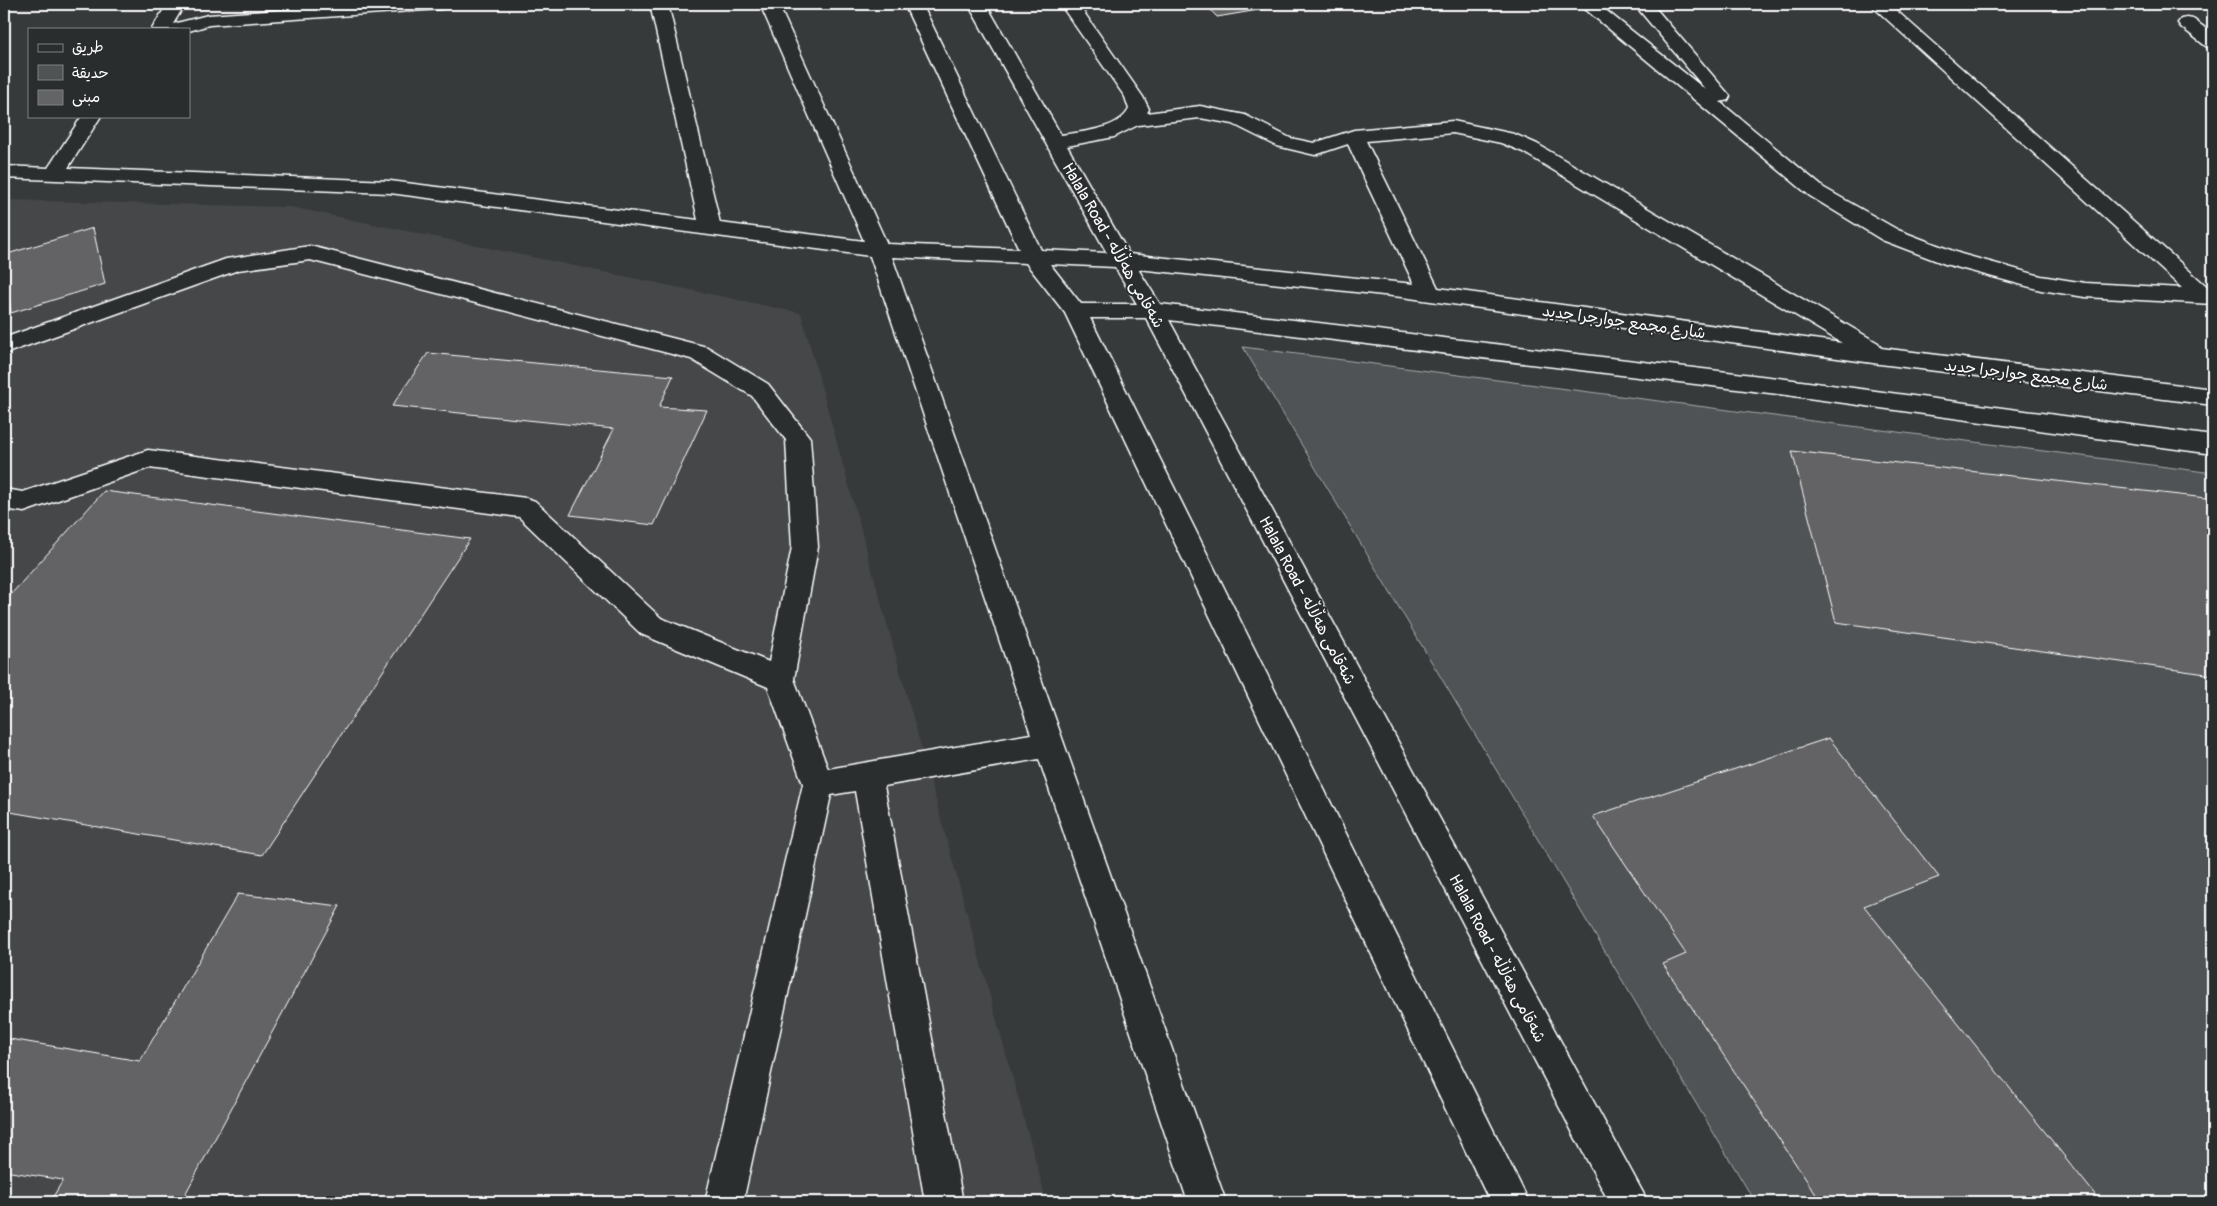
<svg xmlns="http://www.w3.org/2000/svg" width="2217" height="1206" viewBox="0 0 2217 1206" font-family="Pangolin,'Playpen Sans Arabic',sans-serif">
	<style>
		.built { fill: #444748 }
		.green { fill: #505354; stroke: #a8a9aa }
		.building { fill: #636465; stroke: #fff }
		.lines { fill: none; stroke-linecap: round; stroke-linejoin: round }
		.minor-casing { stroke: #fff; stroke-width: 3 }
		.minor { fill: #2a2d2e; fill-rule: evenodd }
		.labels { text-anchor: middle; stroke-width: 4; stroke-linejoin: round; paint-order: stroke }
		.street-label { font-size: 16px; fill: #fff; stroke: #2a2d2e }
	</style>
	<rect width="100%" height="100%" fill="#373a3b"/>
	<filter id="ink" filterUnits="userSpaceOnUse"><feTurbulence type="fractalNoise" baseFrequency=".02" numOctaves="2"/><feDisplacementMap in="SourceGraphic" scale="10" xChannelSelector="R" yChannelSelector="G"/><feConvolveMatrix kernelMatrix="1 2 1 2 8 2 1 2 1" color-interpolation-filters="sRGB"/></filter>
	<g filter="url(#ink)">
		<path class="built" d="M 4,200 L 291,207 L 801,313 L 1047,1202 L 4,1202 Z"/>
		<path class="green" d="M 1243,347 L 2213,473 L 2213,1202 L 1755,1202 Z"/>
		<path class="building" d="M 1205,4 L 1294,4 L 1217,17 Z
			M 93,228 L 105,284 L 11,313 L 4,255 Z
			M 428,353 L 673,376 L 659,407 L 707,410 L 654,525 L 570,515 L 614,429 L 392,406 Z
			M 1792,451 L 2206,498 L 2213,514 L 2213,675 L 1836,622 Z
			M 104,491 L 470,539 L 262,855 L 4,811 L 4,602 Z
			M 1829,738 L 1939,877 L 1864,906 L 2101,1202 L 1821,1202 L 1663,964 L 1686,954 L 1593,816 Z
			M 238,894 L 340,906 L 181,1202 L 50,1202 L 63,1180 L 4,1171 L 4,1038 L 140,1061 Z"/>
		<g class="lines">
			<defs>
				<path id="minor" d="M 167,4 L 185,4 L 173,24 L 208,15 L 368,4 L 449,4 L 446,8 L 440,9 L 209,25 L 189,31 L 189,29 L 152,29 Z
					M 650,4 L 668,4 L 720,223 L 864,241 L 760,4 L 778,4 L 887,244 L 1019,249 L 904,4 L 922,4 L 1041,250 L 1107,253 L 968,4 L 986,4 L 1061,135 C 1081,132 1120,129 1129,109 L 1125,97 L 1060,4 L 1078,4 L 1143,97 L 1149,109 L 1147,113 L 1200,106 L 1245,115 L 1290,138 L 1314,143 L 1354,130 L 1453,121 L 1514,134 L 1537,144 L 1878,343 L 1881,348 L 2213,389 L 2213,405 L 1880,364 L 1402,297 L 1138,269 L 1160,304 L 1786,379 L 2213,436 L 2213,454 L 1786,395 L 1169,320 L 1648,1202 L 1609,1202 L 1146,318 L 1090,318 L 1529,1202 L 1490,1202 L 1065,313 L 1026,263 L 892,257 L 1226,1202 L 1188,1202 L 1039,759 L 884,786 L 963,1202 L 925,1202 L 855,791 L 831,795 L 743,1202 L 705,1202 L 803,784 L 768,687 L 641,634 L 519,517 L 149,468 L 24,512 L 4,509 L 4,489 L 23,492 L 148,450 L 526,498 L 535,501 L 661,618 L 769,662 L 792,547 L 786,440 L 752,396 L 691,359 L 310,260 L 238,270 L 4,354 L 4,338 L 226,259 L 310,246 L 707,347 L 768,384 L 810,438 L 818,547 L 794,679 L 828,769 L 1031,734 L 870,256 L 390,193 L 4,178 L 4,166 L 48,168 L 82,116 L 101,116 L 68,168 L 390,181 L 698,220 ZM 1200,118 L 1233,124 L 1277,146 L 1315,155 L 1348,144 L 1414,284 L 1129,254 L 1067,146 L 1114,137 L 1138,125 ZM 1453,133 L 1501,143 L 1523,152 L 1842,343 L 1438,288 L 1366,141 ZM 1050,264 L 1115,267 L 1137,304 L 1081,304 Z
					M 1579,4 L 1598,4 L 1706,90 L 1634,4 L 1652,4 L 1730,96 L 1728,100 L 1720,102 L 1824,188 L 1898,230 L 1961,254 L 2041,276 L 2085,283 L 2182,288 L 1870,4 L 1889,4 L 2211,290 L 2213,290 L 2213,304 L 2085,297 L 2041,290 L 1945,264 L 1882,240 L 1810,196 Z
					M 2187,18 L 2193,19 L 2213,34 L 2213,48 L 2207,47 L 2181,27 L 2178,23 L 2181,19 Z"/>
			</defs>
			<use href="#minor" class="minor-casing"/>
			<use href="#minor" class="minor"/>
		</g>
	</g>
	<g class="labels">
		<g class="street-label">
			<text transform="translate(1114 245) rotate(60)" y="6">Halala Road - شەقامی هەڵاڵە</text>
			<text transform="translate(1624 321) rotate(8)" y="6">شارع مجمع جوارجرا جديد</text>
			<text transform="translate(2026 374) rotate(7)" y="6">شارع مجمع جوارجرا جديد</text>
			<text transform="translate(1308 600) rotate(62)" y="6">Halala Road - شەقامی هەڵاڵە</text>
			<text transform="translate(1498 958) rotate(62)" y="6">Halala Road - شەقامی هەڵاڵە</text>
		</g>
	</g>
	<rect width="2217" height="1206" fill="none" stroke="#2a2d2e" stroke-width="20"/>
	<rect x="10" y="10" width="2197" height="1186" fill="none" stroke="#fff" stroke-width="2" filter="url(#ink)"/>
	<rect x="28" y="28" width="162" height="90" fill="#2a2d2e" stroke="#7f8182"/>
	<rect x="38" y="44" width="25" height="8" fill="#2a2d2e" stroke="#7f8182"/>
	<text x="72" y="52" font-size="15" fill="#ffffff">طريق</text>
	<rect x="38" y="65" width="25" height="15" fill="#505354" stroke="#7f8182"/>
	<text x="72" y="78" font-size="15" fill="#ffffff">حديقة</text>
	<rect x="38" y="90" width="25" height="15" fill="#636465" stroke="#7f8182"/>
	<text x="72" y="102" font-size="15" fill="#ffffff">مبنى</text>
</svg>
